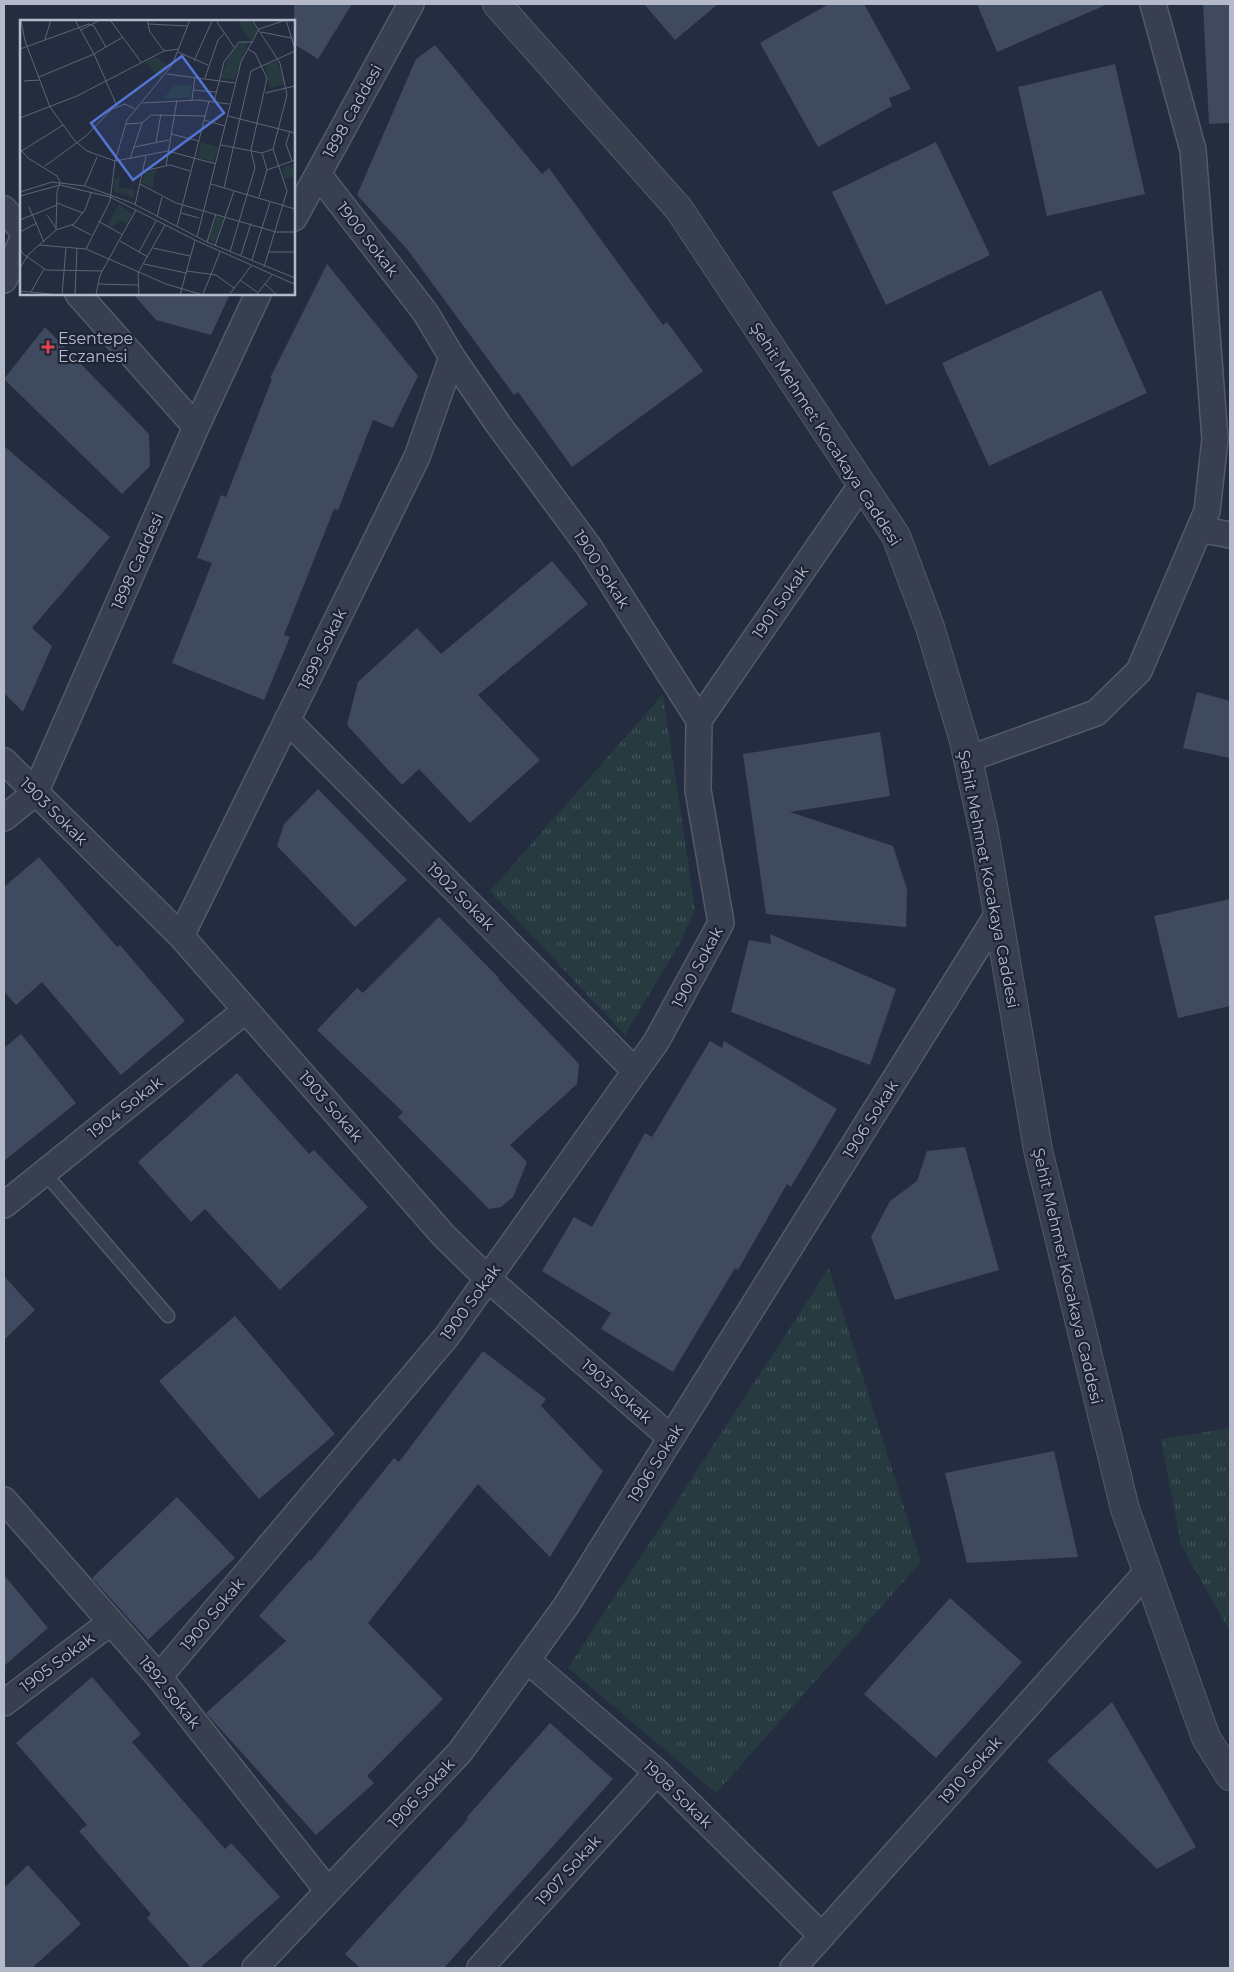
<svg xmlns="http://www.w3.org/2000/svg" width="1234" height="1972" viewBox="0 0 1234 1972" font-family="Montserrat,sans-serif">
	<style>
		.grass { fill: url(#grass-tufts) }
		.building { fill: #404a5f }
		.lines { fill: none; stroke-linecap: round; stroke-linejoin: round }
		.service-casing { stroke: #535a6a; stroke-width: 15 }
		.minor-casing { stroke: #535a6a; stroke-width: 28 }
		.tertiary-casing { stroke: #535a6a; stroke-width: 30 }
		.service { stroke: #383f4f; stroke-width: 12 }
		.minor { stroke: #383f4f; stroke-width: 25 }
		.tertiary { stroke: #383f4f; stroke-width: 28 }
		.health-dot { fill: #e0444e; stroke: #1d2434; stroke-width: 2 }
		.labels { text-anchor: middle; stroke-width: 4.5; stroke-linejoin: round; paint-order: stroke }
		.street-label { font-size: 16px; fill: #b5baca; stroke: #1d2434 }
		.poi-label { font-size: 16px; fill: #b5baca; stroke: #1d2434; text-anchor: start }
		.inset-road { fill: none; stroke: #5e6577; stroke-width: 1 }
		.view { fill: #5274d3; fill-opacity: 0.15; stroke: #5274d3; stroke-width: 2.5 }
		.inset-edge { fill: none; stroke: #b5baca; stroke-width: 2.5 }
	</style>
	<defs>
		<pattern id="grass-tufts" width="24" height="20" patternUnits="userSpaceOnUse" patternTransform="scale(1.25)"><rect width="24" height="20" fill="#263a40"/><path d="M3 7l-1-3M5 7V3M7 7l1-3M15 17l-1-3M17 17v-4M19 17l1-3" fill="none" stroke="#43545a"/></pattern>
	</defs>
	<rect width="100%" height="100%" fill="#242c3f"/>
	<path class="grass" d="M 663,694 L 695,909 L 680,943 L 625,1035 L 490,891 Z
		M 829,1268 L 921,1562 L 716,1793 L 568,1668 Z
		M 1230,1428 L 1230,1632 L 1181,1545 L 1161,1439 Z"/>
	<path class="building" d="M 294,4 L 352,4 L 318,59 L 294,44 Z
		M 644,4 L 718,4 L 675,40 Z
		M 829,4 L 864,4 L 911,89 L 889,98 L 892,106 L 818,147 L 760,43 Z
		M 977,4 L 1108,4 L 997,52 Z
		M 1203,4 L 1230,4 L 1230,123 L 1209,124 Z
		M 435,45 L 542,174 L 549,168 L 663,325 L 667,322 L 703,371 L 572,467 L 518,392 L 514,395 L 407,249 L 357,195 L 416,59 Z
		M 1115,64 L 1145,194 L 1047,216 L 1018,87 Z
		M 936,142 L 990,255 L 886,305 L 832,192 Z
		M 327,264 L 418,376 L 393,428 L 373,420 L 338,510 L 334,509 L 284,635 L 290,637 L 264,700 L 172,663 L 212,563 L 197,558 L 221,495 L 226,497 L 272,379 L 270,378 Z
		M 1101,290 L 1147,393 L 989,466 L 942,363 Z
		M 133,294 L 230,294 L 211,335 L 156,320 Z
		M 45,327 L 149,434 L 150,466 L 122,494 L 4,379 Z
		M 4,446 L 110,537 L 32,628 L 52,646 L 23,712 L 4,693 Z
		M 552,561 L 588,604 L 478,695 L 540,760 L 470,823 L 419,769 L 402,785 L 347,725 L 358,682 L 417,628 L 441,654 Z
		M 1197,692 L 1230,701 L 1230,758 L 1183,748 Z
		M 880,732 L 890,796 L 790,812 L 893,846 L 907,889 L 906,927 L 766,914 L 743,754 Z
		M 318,789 L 407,880 L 355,927 L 277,846 L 284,824 Z
		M 39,857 L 117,947 L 120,945 L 185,1021 L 121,1075 L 42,982 L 16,1005 L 4,991 L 4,887 Z
		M 1230,899 L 1230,1006 L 1178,1018 L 1154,916 Z
		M 439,917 L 499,978 L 498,979 L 579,1064 L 577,1084 L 510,1145 L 527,1162 L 513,1197 L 501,1207 L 489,1209 L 398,1117 L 403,1112 L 317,1030 L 357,988 L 363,993 Z
		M 770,934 L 896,989 L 870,1065 L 731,1012 L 749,940 L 771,944 Z
		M 21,1034 L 76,1103 L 4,1161 L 4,1048 Z
		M 710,1041 L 722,1048 L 724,1041 L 837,1109 L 791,1187 L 787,1184 L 738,1270 L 735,1268 L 673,1372 L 601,1329 L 611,1313 L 542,1271 L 574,1217 L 592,1227 L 645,1133 L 652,1137 Z
		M 237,1073 L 309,1154 L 314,1150 L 368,1207 L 280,1290 L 205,1209 L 191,1222 L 138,1162 Z
		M 965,1147 L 999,1270 L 895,1300 L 871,1237 L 890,1201 L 917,1181 L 927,1151 Z
		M 4,1276 L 35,1310 L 4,1340 Z
		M 235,1316 L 335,1434 L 259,1499 L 159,1381 Z
		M 483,1351 L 546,1399 L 541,1406 L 603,1471 L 550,1557 L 478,1484 L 368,1623 L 443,1699 L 367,1776 L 374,1783 L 316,1835 L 206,1713 L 286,1641 L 259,1616 L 310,1559 L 311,1561 L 394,1458 L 399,1462 Z
		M 1054,1451 L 1078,1557 L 967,1563 L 945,1473 Z
		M 177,1497 L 235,1558 L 148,1640 L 92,1578 Z
		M 4,1575 L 48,1628 L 4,1666 Z
		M 950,1598 L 1022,1662 L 936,1758 L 864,1694 Z
		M 92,1677 L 141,1734 L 132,1742 L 225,1849 L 231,1843 L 280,1897 L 200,1968 L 191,1968 L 147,1918 L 151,1914 L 79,1831 L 87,1825 L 16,1743 Z
		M 1112,1702 L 1196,1847 L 1157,1869 L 1047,1761 Z
		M 550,1723 L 613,1779 L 444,1968 L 360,1968 L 345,1954 L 468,1819 L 466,1818 Z
		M 28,1865 L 81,1924 L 32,1968 L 4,1968 L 4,1888 Z"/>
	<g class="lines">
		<defs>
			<path id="service" d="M 43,1171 L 168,1316"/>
			<path id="minor" d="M 4,209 L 21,229
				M 294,218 L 411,4
				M 4,280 L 21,243
				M 78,294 L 196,427
				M 1199,529 L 1230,535
				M 287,720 L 635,1071
				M 699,720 L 862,484
				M 968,759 L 1096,713 L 1139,671 L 1207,511 L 1215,439 L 1193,150 L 1153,4
				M 4,761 L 181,936 L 444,1236 L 488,1279 L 671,1438
				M 4,818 L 35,793 L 196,427 L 258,294
				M 181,936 L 417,457 L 452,357
				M 4,1205 L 246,1010
				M 4,1500 L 159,1677 L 328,1891
				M 527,1660 L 657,1772 L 822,1936
				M 159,1677 L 447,1336 L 656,1042 L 721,923 L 698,790 L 699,720 L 589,547 L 498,424 L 452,357 L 425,312 L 318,174
				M 4,1703 L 111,1622
				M 255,1968 L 460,1752 L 566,1606 L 998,914
				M 480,1968 L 657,1772
				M 793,1968 L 1147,1572"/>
			<path id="tertiary" d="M 497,4 L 679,209 L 896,536 L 930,627 L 964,741 L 984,832 L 1038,1150 L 1125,1509 L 1206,1738 L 1230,1776"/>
		</defs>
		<use href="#service" class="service-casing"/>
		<use href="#minor" class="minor-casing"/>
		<use href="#tertiary" class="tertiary-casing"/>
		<use href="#service" class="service"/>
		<use href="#minor" class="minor"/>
		<use href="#tertiary" class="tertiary"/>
	</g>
	<path class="health-dot" d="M45.5 339.5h5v5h5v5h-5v5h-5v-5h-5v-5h5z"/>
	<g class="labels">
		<g class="street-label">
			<text transform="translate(352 111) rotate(-61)" y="6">1898 Caddesi</text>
			<text transform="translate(368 239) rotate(52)" y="6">1900 Sokak</text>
			<text transform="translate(826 434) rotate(57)" y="6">Şehit Mehmet Kocakaya Caddesi</text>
			<text transform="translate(137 561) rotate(-66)" y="6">1898 Caddesi</text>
			<text transform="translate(602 569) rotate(57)" y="6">1900 Sokak</text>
			<text transform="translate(780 602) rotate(-55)" y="6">1901 Sokak</text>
			<text transform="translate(322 649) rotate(-64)" y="6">1899 Sokak</text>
			<text transform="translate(54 811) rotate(45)" y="6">1903 Sokak</text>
			<text transform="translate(989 879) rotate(79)" y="6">Şehit Mehmet Kocakaya Caddesi</text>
			<text transform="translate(461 896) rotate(45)" y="6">1902 Sokak</text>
			<text transform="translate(697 967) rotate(-62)" y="6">1900 Sokak</text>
			<text transform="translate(331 1106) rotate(49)" y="6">1903 Sokak</text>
			<text transform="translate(125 1107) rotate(-38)" y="6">1904 Sokak</text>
			<text transform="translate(870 1119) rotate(-58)" y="6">1906 Sokak</text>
			<text transform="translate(1068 1276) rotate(77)" y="6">Şehit Mehmet Kocakaya Caddesi</text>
			<text transform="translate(470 1302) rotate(-54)" y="6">1900 Sokak</text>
			<text transform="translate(617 1391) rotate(41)" y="6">1903 Sokak</text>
			<text transform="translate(655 1463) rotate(-58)" y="6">1906 Sokak</text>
			<text transform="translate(212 1614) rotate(-50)" y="6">1900 Sokak</text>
			<text transform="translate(57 1662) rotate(-37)" y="6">1905 Sokak</text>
			<text transform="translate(170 1692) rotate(51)" y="6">1892 Sokak</text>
			<text transform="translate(970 1770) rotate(-48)" y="6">1910 Sokak</text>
			<text transform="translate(421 1793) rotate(-47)" y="6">1906 Sokak</text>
			<text transform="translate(678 1794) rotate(44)" y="6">1908 Sokak</text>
			<text transform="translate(568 1870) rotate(-48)" y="6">1907 Sokak</text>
		</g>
		<g class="poi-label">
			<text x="58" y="344">Esentepe<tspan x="58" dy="18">Eczanesi</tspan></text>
		</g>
	</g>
	<g transform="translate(20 20)">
		<rect width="275" height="275" fill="#242c3f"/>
		<path d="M 217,0 L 229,0 L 238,10 L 233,19 L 229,19 ZM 229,21 L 214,60 L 200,58 L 211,32 L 221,22 ZM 136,37 L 148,46 L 140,58 L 125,42 ZM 257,41 L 265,64 L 250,68 L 245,45 ZM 154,65 L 172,66 L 171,77 L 143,79 ZM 181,122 L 198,127 L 194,143 L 177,137 ZM 272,144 L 275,156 L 264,159 L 262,148 ZM 136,150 L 132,168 L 122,163 L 124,152 ZM 100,156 L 99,168 L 115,169 L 114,178 L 93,171 L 94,159 ZM 99,184 L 112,194 L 107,204 L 101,201 L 91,208 L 87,205 ZM 197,195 L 204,198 L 195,222 L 189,219 Z" fill="#263a40"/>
		<path class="inset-road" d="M 1,0 L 5,21 L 30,87 L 55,121 L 67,131 L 95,141 L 148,131 L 196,144M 55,0 L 74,34 L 97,86M 90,0 L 121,42M 127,0 L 130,12 L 144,31M 188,0 L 204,0M 232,0 L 260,43 L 267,75 L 253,129 L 267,171 L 244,247M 266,0 L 275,29M 197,2 L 214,27M 128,4 L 168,6M 61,10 L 80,0M 241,12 L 271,18M 25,19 L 31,0M 0,29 L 69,4 L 74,6 L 86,27M 158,32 L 188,45M 174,41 L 192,1M 147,54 L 215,63M 19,57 L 74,34 L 103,17M 185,58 L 198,20 L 204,14M 4,61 L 20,60M 173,70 L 196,72M 245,73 L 275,66M 172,80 L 175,57M 194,82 L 204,42 L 219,22 L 233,22M 123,83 L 178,80 L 209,84M 208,96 L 275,113M 0,98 L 57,76 L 144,31 L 159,29M 184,100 L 205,106M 106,104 L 122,103M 270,111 L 266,124 L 272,141M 151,114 L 179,121M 136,122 L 141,94M 201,125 L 242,133 L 253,129M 114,127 L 149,120M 0,129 L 8,138 L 37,156 L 40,162 L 37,172M 0,132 L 43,105M 110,139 L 122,103 L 131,95 L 185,96M 25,146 L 66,116 L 92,89 L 105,84 L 115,89M 146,146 L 157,80M 247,150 L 275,140M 123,151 L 150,145 L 170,151M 120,164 L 156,183 L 256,212 L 275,212M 191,164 L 275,189M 65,165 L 77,137M 204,168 L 231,51 L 275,31M 0,172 L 32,162 L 65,166 L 112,183 L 187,222 L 275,258M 0,176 L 40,165 L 90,177 L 175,220 L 274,264M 239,177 L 247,150 L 242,133M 37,183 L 63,193M 115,185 L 126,136M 9,187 L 24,222M 161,193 L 179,198M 27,195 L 36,208M 137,197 L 142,177M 0,200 L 37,185M 78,201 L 103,215M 52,205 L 71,215M 157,206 L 189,81M 36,210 L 54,204 L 65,190 L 71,173M 0,212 L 17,203M 177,217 L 221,42 L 239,9 L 266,0M 100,221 L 128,237M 187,222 L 196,194M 19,225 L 66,229 L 146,264 L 183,275M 195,226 L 214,171M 0,228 L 3,234 L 26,250 L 82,251M 133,228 L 170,236M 66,229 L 90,181 L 95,141 L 107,100 L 152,45 L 170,0M 119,232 L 136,201M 210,232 L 235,148 L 231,130 L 247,58 L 235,33 L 228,29M 249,232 L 275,232M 221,235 L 231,203M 232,240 L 250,182M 124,244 L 166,253M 0,248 L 8,235 L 36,210 L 37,172M 167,251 L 196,255 L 214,268M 220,260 L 237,272M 78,264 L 118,265M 245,264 L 257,275M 0,271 L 40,275M 11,272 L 24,249M 183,274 L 200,232M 42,275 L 46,228M 55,275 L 57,228M 76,275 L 80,255 L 116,190M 119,275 L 118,253 L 145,205M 160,275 L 175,220M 209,275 L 231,246M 236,275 L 252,255"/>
		<path class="view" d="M 162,36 L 204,93 L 113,160 L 71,103 Z"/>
		<rect width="275" height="275" class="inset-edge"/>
	</g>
	<rect width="1234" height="1972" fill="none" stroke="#b5baca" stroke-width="10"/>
</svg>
